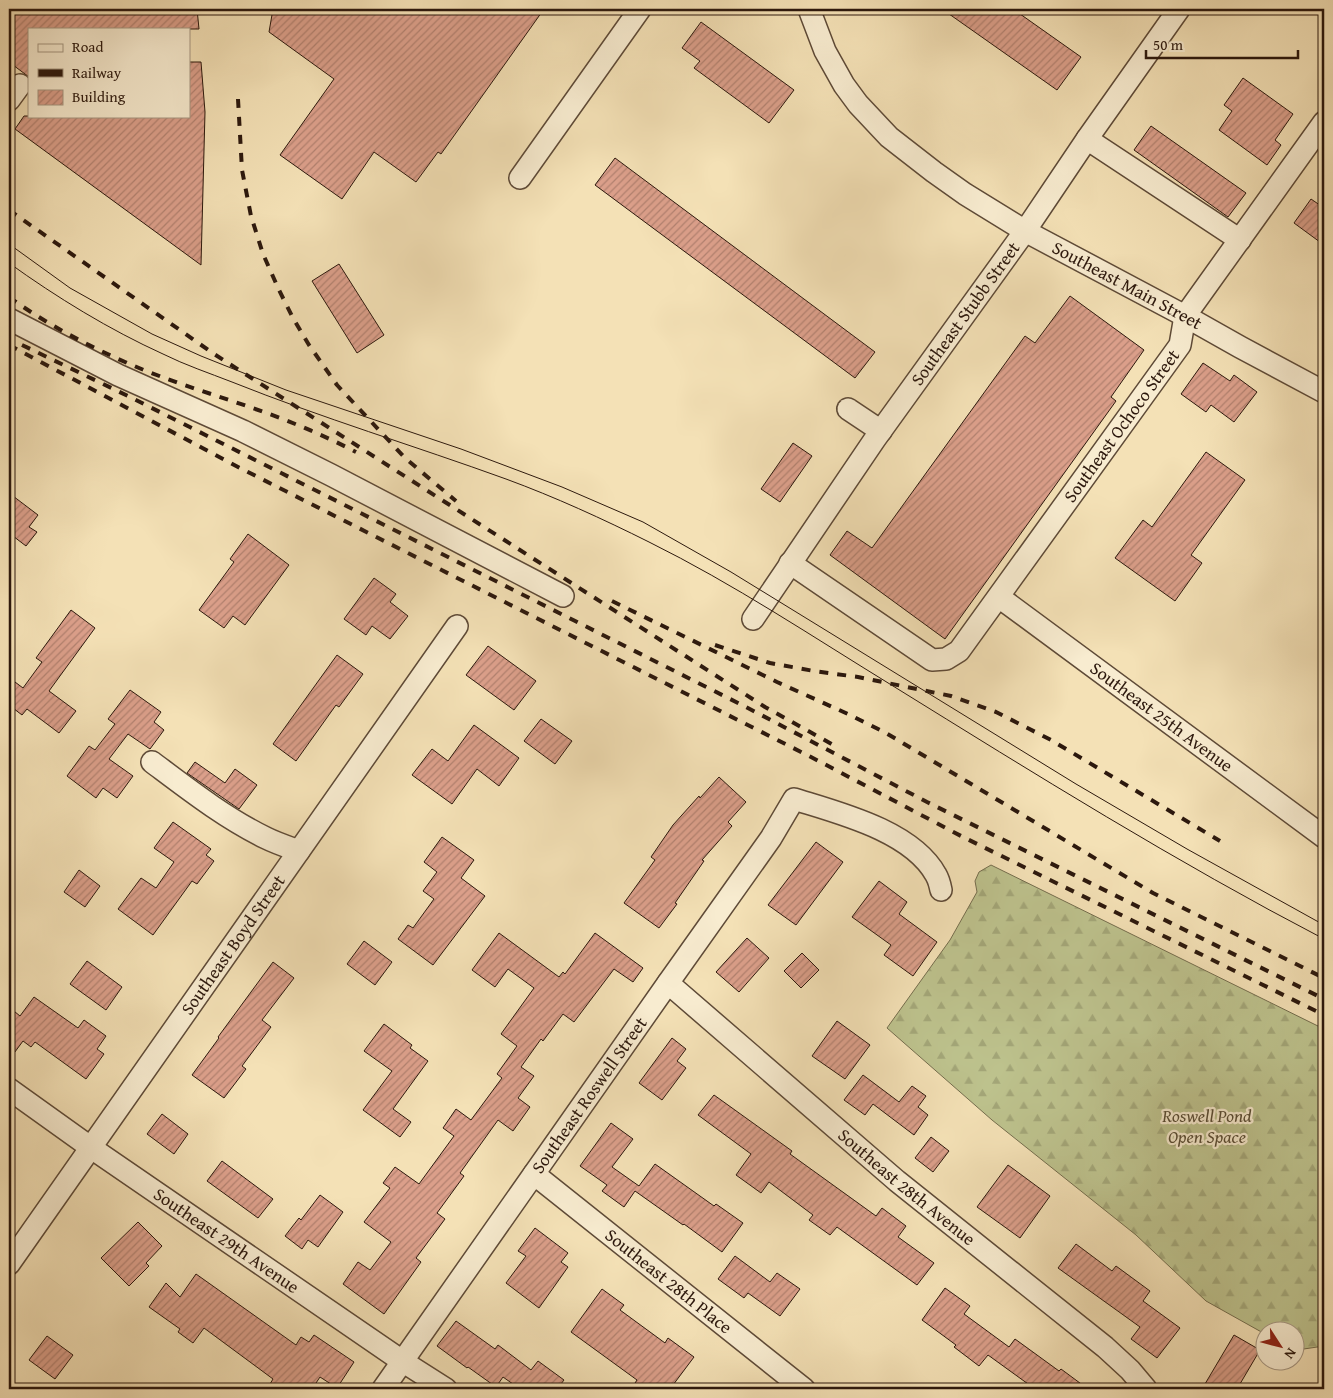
<svg xmlns="http://www.w3.org/2000/svg" width="1333" height="1398" viewBox="0 0 1333 1398" font-family="'Gentium Book Plus',serif">
	<style>
		.forest { fill: url(#forest-firs); stroke: #746d4d }
		.building { fill: url(#building-hatch); stroke: #2c180d }
		.lines { fill: none; stroke-linecap: round; stroke-linejoin: round }
		.minor-casing { stroke: #5e4a37; stroke-width: 24 }
		.minor { stroke: #f8ecd0; stroke-width: 21 }
		.tram { stroke: #2c180d; stroke-width: 1 }
		.rail { stroke: #2c180d; stroke-width: 4; stroke-dasharray: 9 9; stroke-linecap: butt }
		.labels { text-anchor: middle; stroke-width: 4.5; stroke-linejoin: round; paint-order: stroke }
		.street-label { font-size: 18px; fill: #2c180d; stroke: #f8ecd0 }
		.park-label { font-size: 18px; font-style: italic; fill: #584b33; stroke: #f8ecd0 }
	</style>
	<defs>
		<pattern id="forest-firs" width="22" height="20" patternUnits="userSpaceOnUse" patternTransform="scale(1.25)"><rect width="22" height="20" fill="#bdc28d"/><path d="M5 1l3.5 6h-7zM16 11l3.5 6h-7z" fill="#a3a678"/></pattern>
		<pattern id="building-hatch" width="6" height="6" patternUnits="userSpaceOnUse" patternTransform="scale(1.25)"><rect width="6" height="6" fill="#db9f8a"/><path d="M-1 1l2-2M0 6l6-6M5 7l2-2" fill="none" stroke="#b2816f"/></pattern>
	</defs>
	<rect width="100%" height="100%" fill="#f4e1b6"/>
	<filter id="stains"><feTurbulence type="fractalNoise" baseFrequency=".004" numOctaves="4"/><feColorMatrix values="0 0 0 0 .2 0 0 0 0 .09 0 0 0 0 .02 0 0 0 .5 -.17"/></filter>
	<radialGradient id="worn" r=".72"><stop offset=".6" stop-color="#630" stop-opacity="0"/><stop offset="1" stop-color="#630" stop-opacity=".3"/></radialGradient>
	<path class="forest" d="M 991,865 L 1324,1029 L 1324,1346 L 1297,1350 L 1296,1350 L 1296,1330 L 1266,1330 L 1265,1334 L 1206,1301 L 1136,1235 L 992,1120 L 887,1028 L 950,940 L 977,892 L 975,881 L 979,872 Z"/>
	<path class="building" d="M 9,9 L 197,9 L 199,29 L 29,29 L 29,77 L 9,62 Z
		M 273,9 L 544,9 L 441,154 L 438,152 L 416,182 L 374,152 L 342,199 L 280,155 L 334,79 L 269,32 Z
		M 942,9 L 1013,9 L 1081,57 L 1057,90 Z
		M 701,22 L 794,90 L 769,123 L 694,68 L 700,61 L 682,48 Z
		M 189,62 L 201,62 L 205,112 L 201,265 L 15,129 L 24,116 L 189,116 Z
		M 1243,78 L 1293,114 L 1275,140 L 1281,145 L 1267,165 L 1219,130 L 1232,111 L 1224,105 Z
		M 1151,126 L 1246,193 L 1228,217 L 1134,150 Z
		M 615,158 L 875,352 L 855,378 L 595,185 Z
		M 1311,199 L 1324,208 L 1324,245 L 1294,223 Z
		M 339,264 L 384,335 L 357,353 L 312,281 Z
		M 1070,296 L 1144,350 L 1111,397 L 1116,401 L 945,639 L 830,555 L 847,531 L 872,548 L 1025,336 L 1035,343 Z
		M 1203,363 L 1230,381 L 1234,375 L 1257,392 L 1234,422 L 1211,405 L 1206,412 L 1181,394 Z
		M 793,443 L 812,456 L 780,502 L 761,489 Z
		M 1206,452 L 1245,480 L 1191,555 L 1202,563 L 1175,601 L 1115,558 L 1143,520 L 1152,527 Z
		M 9,493 L 38,515 L 29,527 L 37,532 L 26,546 L 9,533 Z
		M 248,534 L 289,565 L 245,625 L 233,616 L 224,628 L 199,610 L 234,562 L 230,559 Z
		M 374,578 L 396,594 L 390,602 L 408,616 L 390,639 L 372,626 L 366,635 L 344,619 Z
		M 71,610 L 95,628 L 49,691 L 76,711 L 59,733 L 27,709 L 22,715 L 9,705 L 9,692 L 15,682 L 23,688 L 42,662 L 36,658 Z
		M 488,646 L 536,681 L 514,710 L 466,675 Z
		M 337,655 L 363,674 L 339,707 L 336,705 L 296,761 L 273,744 Z
		M 130,690 L 161,712 L 154,722 L 164,730 L 150,749 L 128,734 L 109,759 L 133,776 L 117,798 L 103,788 L 96,798 L 67,776 L 89,746 L 95,750 L 115,724 L 108,719 Z
		M 541,719 L 572,741 L 555,764 L 524,741 Z
		M 474,725 L 519,758 L 499,786 L 477,769 L 452,804 L 412,775 L 432,749 L 448,761 Z
		M 195,762 L 225,783 L 235,769 L 257,785 L 239,809 L 187,773 Z
		M 719,777 L 746,802 L 728,822 L 732,826 L 702,860 L 704,861 L 675,903 L 677,904 L 659,928 L 624,903 L 655,860 L 651,857 L 673,825 L 699,796 L 700,798 Z
		M 173,822 L 211,849 L 206,855 L 214,861 L 197,884 L 192,881 L 153,935 L 118,909 L 141,878 L 156,888 L 174,862 L 154,848 Z
		M 442,837 L 474,860 L 461,878 L 485,896 L 433,965 L 398,939 L 408,925 L 413,928 L 434,899 L 423,891 L 437,872 L 424,862 Z
		M 816,842 L 843,862 L 796,925 L 768,905 Z
		M 79,870 L 100,886 L 85,907 L 64,892 Z
		M 879,881 L 907,902 L 899,914 L 937,942 L 913,976 L 884,955 L 891,945 L 852,917 Z
		M 499,933 L 559,977 L 563,972 L 565,974 L 595,933 L 643,968 L 633,982 L 614,969 L 574,1022 L 563,1014 L 543,1041 L 541,1039 L 521,1067 L 534,1076 L 518,1098 L 530,1107 L 513,1131 L 498,1120 L 460,1173 L 464,1176 L 437,1213 L 445,1219 L 416,1258 L 421,1262 L 384,1314 L 343,1284 L 358,1262 L 370,1270 L 391,1242 L 364,1222 L 390,1188 L 383,1183 L 395,1167 L 419,1184 L 454,1136 L 443,1128 L 456,1109 L 471,1120 L 502,1078 L 497,1074 L 517,1046 L 501,1034 L 534,988 L 508,969 L 495,987 L 472,970 Z
		M 747,938 L 769,958 L 739,992 L 716,972 Z
		M 364,941 L 392,962 L 375,985 L 347,964 Z
		M 802,953 L 819,970 L 801,988 L 784,971 Z
		M 87,961 L 122,987 L 106,1010 L 70,984 Z
		M 273,962 L 294,978 L 262,1020 L 271,1027 L 242,1066 L 246,1069 L 224,1098 L 192,1075 L 219,1038 L 218,1037 Z
		M 34,997 L 78,1028 L 84,1020 L 106,1036 L 97,1049 L 104,1054 L 86,1079 L 35,1042 L 31,1047 L 23,1041 L 9,1060 L 9,1007 L 20,1016 Z
		M 837,1021 L 870,1045 L 845,1079 L 812,1056 Z
		M 384,1024 L 412,1045 L 410,1048 L 428,1061 L 393,1109 L 411,1122 L 400,1137 L 363,1110 L 392,1071 L 364,1051 Z
		M 672,1038 L 686,1049 L 677,1061 L 686,1068 L 662,1100 L 639,1083 Z
		M 863,1075 L 899,1102 L 912,1086 L 926,1096 L 918,1107 L 928,1115 L 914,1135 L 873,1104 L 865,1115 L 844,1100 Z
		M 714,1095 L 792,1151 L 790,1154 L 876,1216 L 882,1208 L 906,1226 L 898,1237 L 934,1263 L 917,1285 L 837,1227 L 830,1235 L 809,1220 L 813,1215 L 769,1182 L 761,1193 L 736,1175 L 751,1154 L 698,1115 Z
		M 162,1114 L 188,1134 L 174,1154 L 147,1134 Z
		M 611,1123 L 633,1139 L 612,1167 L 639,1186 L 655,1164 L 714,1206 L 716,1204 L 743,1223 L 722,1252 L 684,1224 L 683,1225 L 635,1191 L 624,1207 L 602,1191 L 607,1185 L 580,1166 Z
		M 931,1137 L 949,1151 L 933,1172 L 915,1158 Z
		M 222,1161 L 273,1199 L 258,1218 L 207,1181 Z
		M 1008,1165 L 1050,1196 L 1020,1238 L 977,1207 Z
		M 320,1195 L 343,1212 L 318,1247 L 308,1240 L 302,1249 L 285,1236 L 299,1218 L 301,1220 Z
		M 138,1222 L 162,1246 L 146,1263 L 149,1266 L 129,1286 L 101,1258 Z
		M 535,1228 L 568,1253 L 561,1262 L 568,1267 L 539,1308 L 506,1283 L 526,1256 L 518,1251 Z
		M 1076,1244 L 1112,1271 L 1116,1266 L 1150,1291 L 1143,1301 L 1180,1328 L 1157,1358 L 1131,1339 L 1140,1327 L 1058,1268 Z
		M 735,1256 L 770,1282 L 777,1273 L 800,1289 L 780,1316 L 748,1293 L 744,1298 L 718,1279 Z
		M 196,1274 L 296,1345 L 301,1337 L 309,1342 L 314,1335 L 354,1362 L 337,1388 L 320,1377 L 312,1389 L 267,1389 L 273,1379 L 204,1328 L 193,1343 L 178,1332 L 180,1329 L 149,1307 L 166,1283 L 180,1297 Z
		M 945,1288 L 970,1306 L 964,1314 L 1009,1347 L 1015,1339 L 1059,1371 L 1061,1369 L 1088,1389 L 1035,1389 L 988,1355 L 979,1366 L 954,1347 L 956,1345 L 922,1320 Z
		M 602,1289 L 624,1305 L 620,1310 L 665,1343 L 668,1338 L 694,1357 L 670,1389 L 631,1389 L 637,1380 L 571,1332 Z
		M 456,1321 L 495,1349 L 498,1345 L 531,1370 L 538,1361 L 564,1380 L 557,1389 L 520,1389 L 503,1377 L 496,1387 L 468,1367 L 467,1368 L 437,1346 Z
		M 1234,1335 L 1260,1350 L 1237,1389 L 1202,1389 Z
		M 47,1336 L 73,1355 L 55,1379 L 29,1360 Z"/>
	<g class="lines">
		<defs>
			<g id="minor">
				<path id="s1" d="M 809,9 L 825,51 L 844,85 L 858,104 L 889,137 L 934,172 L 965,194 L 1025,231 L 1185,316 L 1240,347 L 1324,392"/>
				<path d="M 9,100 L 20,85"/>
				<path d="M 1087,139 L 1240,240"/>
				<path d="M 520,178 L 640,9"/>
				<path d="M 9,319 L 118,375 L 243,431 L 331,475 L 563,596"/>
				<path d="M 848,409 L 881,431"/>
				<path id="s2" d="M 790,563 L 932,660 L 946,659 L 959,651 L 1180,345 L 1185,316 L 1324,122"/>
				<path id="s3" d="M 999,597 L 1324,837"/>
				<path id="s4" d="M 753,619 L 875,439 L 1025,231 L 1087,139 L 1179,9"/>
				<path d="M 152,762 C 188,789 225,818 266,838 C 276,843 288,847 299,851"/>
				<path id="s5" d="M 668,983 L 897,1181 L 1105,1347 L 1130,1370 L 1146,1389"/>
				<path id="s6" d="M 9,1089 L 90,1147 L 402,1361 L 446,1389"/>
				<path id="s7" d="M 534,1174 L 804,1389"/>
				<path id="s8" d="M 9,1264 L 457,626"/>
				<path id="s9" d="M 383,1389 L 668,983 L 771,838 L 794,799 C 839,813 912,831 936,875 C 939,880 940,885 941,890"/>
			</g>
		</defs>
		<use href="#minor" class="minor-casing"/>
		<use href="#minor" class="minor"/>
		<path class="tram" d="M 9,244 L 70,288 L 152,334 L 201,356 L 286,390 L 461,449 L 562,487 L 643,522 L 731,572 L 1076,784 L 1187,849 L 1324,925
			M 9,263 C 56,297 110,330 163,354 C 185,365 209,373 232,382 C 322,418 415,446 506,479 C 555,497 603,519 649,542 C 734,584 813,637 893,686 C 1035,774 1176,862 1324,939"/>
		<path class="rail" d="M 238,99 L 242,170 L 251,216 L 263,254 L 279,290 L 293,318 L 309,345 L 337,385 L 405,458 L 456,501
			M 9,210 L 214,354 L 765,707 L 837,747
			M 9,297 C 49,326 94,349 139,368 C 185,387 233,400 280,418 C 306,428 331,439 356,452
			M 9,345 L 238,467 L 811,757 L 963,837 L 1324,1015
			M 22,345 L 128,396 L 744,706 L 927,802 L 1324,999
			M 612,601 L 777,682 L 848,714 L 886,733 L 1153,893 L 1324,978
			M 715,645 L 770,663 L 814,671 L 858,677 L 951,696 L 996,712 L 1051,740 L 1220,841"/>
	</g>
	<g class="labels">
		<g class="street-label">
			<text dy="6" stroke="none"><textPath href="#s1" startOffset="434">Southeast Main Street</textPath></text>
			<text dy="6" stroke="none"><textPath href="#s4" startOffset="372">Southeast Stubb Street</textPath></text>
			<text dy="6" stroke="none"><textPath href="#s2" startOffset="479">Southeast Ochoco Street</textPath></text>
			<text dy="6" stroke="none"><textPath href="#s3" startOffset="202">Southeast 25th Avenue</textPath></text>
			<text dy="6" stroke="none"><textPath href="#s8" startOffset="390">Southeast Boyd Street</textPath></text>
			<text dy="6" stroke="none"><textPath href="#s9" startOffset="359">Southeast Roswell Street</textPath></text>
			<text dy="6" stroke="none"><textPath href="#s5" startOffset="314">Southeast 28th Avenue</textPath></text>
			<text dy="6" stroke="none"><textPath href="#s6" startOffset="265">Southeast 29th Avenue</textPath></text>
			<text dy="6" stroke="none"><textPath href="#s7" startOffset="172">Southeast 28th Place</textPath></text>
		</g>
		<g class="park-label">
			<text x="1207" y="1122">Roswell Pond<tspan x="1207" dy="21">Open Space</tspan></text>
		</g>
	</g>
	<rect width="1333" height="1398" fill="none" stroke="#f4e1b6" stroke-width="30"/>
	<rect x="10" y="10" width="1313" height="1378" fill="none" stroke="#2c180d" stroke-width="2.5"/>
	<rect x="15" y="15" width="1303" height="1368" fill="none" stroke="#2c180d"/>
	<rect x="28" y="28" width="162" height="90" fill="#f8ecd0" stroke="#a69782"/>
	<rect x="38" y="44" width="25" height="8" fill="#f8ecd0" stroke="#a69782"/>
	<text x="72" y="52" font-size="15" fill="#2c180d">Road</text>
	<rect x="38" y="69" width="25" height="8" fill="#2c180d" stroke="#a69782"/>
	<text x="72" y="78" font-size="15" fill="#2c180d">Railway</text>
	<rect x="38" y="90" width="25" height="15" fill="url(#building-hatch)" stroke="#a69782"/>
	<text x="72" y="102" font-size="15" fill="#2c180d">Building</text>
	<g transform="translate(1280 1346) rotate(126)"><circle r="24" fill="#f8ecd0" stroke="#a69782"/>
	<path d="M0-4L9 19L0 12L-9 19Z" fill="#8f2418"/>
	<text y="-8" font-size="14" font-weight="bold" text-anchor="middle" fill="#2c180d">N</text>
	</g>
	<path d="M1146 50v8h152v-8" fill="none" stroke="#2c180d" stroke-width="2.5"/>
	<text x="1153" y="50" font-size="15" fill="#2c180d" stroke="#f8ecd0" stroke-width="4" paint-order="stroke">50 m</text>
	<rect width="100%" height="100%" filter="url(#stains)"/>
	<rect width="100%" height="100%" fill="url(#worn)"/>
</svg>
